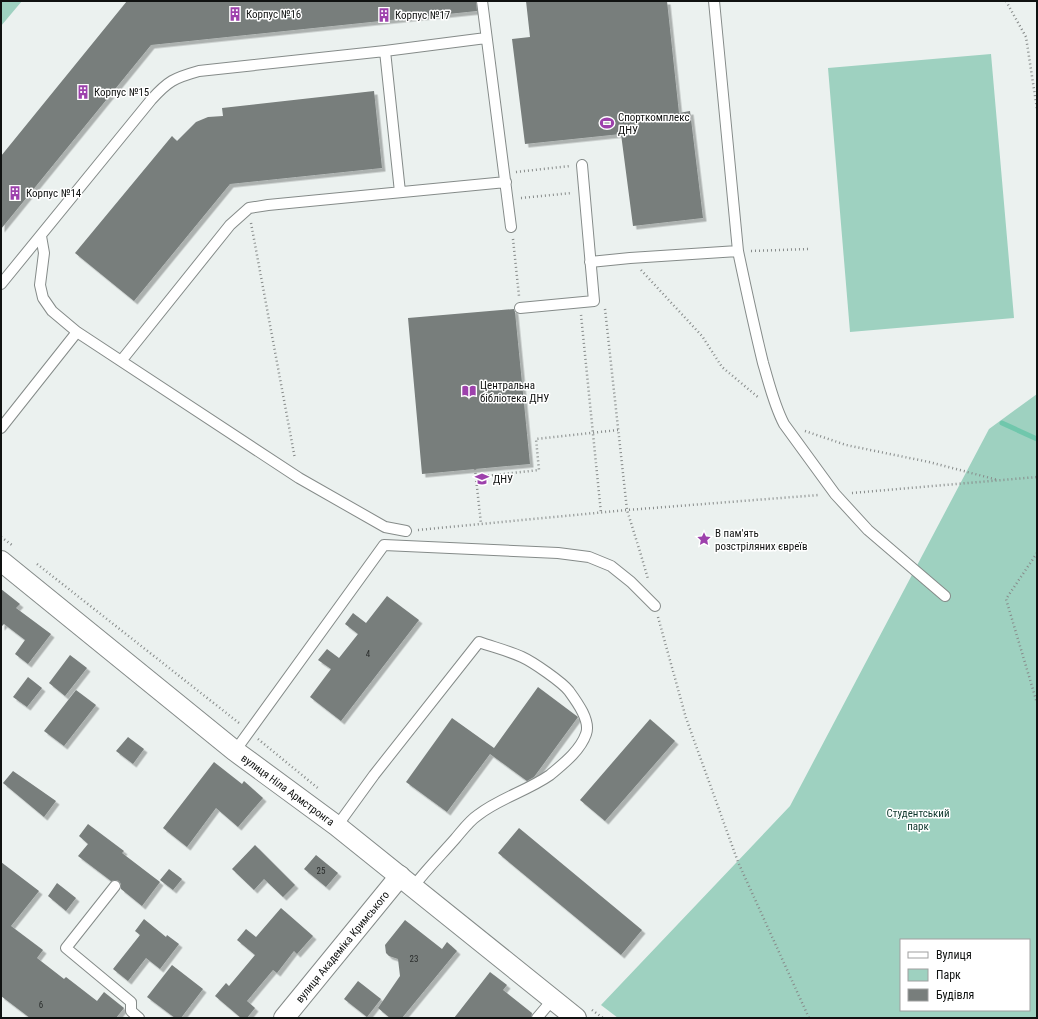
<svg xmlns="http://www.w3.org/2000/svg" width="1038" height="1019" viewBox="0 0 1038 1019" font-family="'Roboto Condensed',sans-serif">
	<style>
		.green { fill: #9ed1c0; fill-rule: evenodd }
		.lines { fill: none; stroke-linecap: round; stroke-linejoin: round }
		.stream { stroke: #70c7ac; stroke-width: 5 }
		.building { fill: #787e7c; filter: url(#shadow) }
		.service-casing { stroke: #858b89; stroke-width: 12 }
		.minor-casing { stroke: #858b89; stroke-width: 22 }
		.path { stroke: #878b8a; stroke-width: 2.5; stroke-dasharray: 1 3; stroke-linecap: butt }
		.service { stroke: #fff; stroke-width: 10 }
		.minor { stroke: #fff; stroke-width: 20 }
		.labels { text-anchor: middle; stroke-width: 3; stroke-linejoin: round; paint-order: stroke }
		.number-label { font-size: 9px; fill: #2a2d2c }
		.poi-label { font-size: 11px; fill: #101211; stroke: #fff; text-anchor: start }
		.street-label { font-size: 11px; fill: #101211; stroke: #fff }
		.park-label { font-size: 11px; fill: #0e372c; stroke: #fff }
	</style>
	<defs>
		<filter id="shadow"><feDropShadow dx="3.5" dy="3.5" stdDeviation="0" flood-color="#0004"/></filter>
	</defs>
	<rect width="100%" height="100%" fill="#ebf1ef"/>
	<path class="green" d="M 1,1 L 22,1 L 1,26 Z
		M 991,54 L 1014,318 L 850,332 L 828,68 Z
		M 1037,394 L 1037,1018 L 618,1018 L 601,1005 L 790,806 L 989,429 ZM 901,940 L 1029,940 L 1029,1010 L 901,1010 Z"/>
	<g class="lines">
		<path class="stream" d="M 1002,423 L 1037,439"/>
	</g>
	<path class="building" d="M 127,1 L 476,1 L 477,11 L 151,45 L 1,229 L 1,156 Z
		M 526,1 L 667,1 L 679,113 L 690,111 L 703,218 L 633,226 L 621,134 L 525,144 L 512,39 L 530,37 Z
		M 374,91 L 382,168 L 230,184 L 134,301 L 75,253 L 172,136 L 177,141 L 196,122 L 208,117 L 223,116 L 222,108 Z
		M 514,309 L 515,312 L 530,464 L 422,474 L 408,318 Z
		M 1,589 L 20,604 L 16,608 L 51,634 L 28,664 L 15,654 L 25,640 L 4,624 L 1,627 Z
		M 387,596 L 419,620 L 341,721 L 310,697 L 331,669 L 318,660 L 327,649 L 339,658 L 358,634 L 345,624 L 353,613 L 366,623 Z
		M 70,655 L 87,668 L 65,696 L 49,683 Z
		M 28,677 L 42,688 L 27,707 L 13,697 Z
		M 538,687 L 578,717 L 534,777 L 527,781 L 490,754 L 447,812 L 406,782 L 452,718 L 494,748 Z
		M 76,690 L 96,705 L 64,746 L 44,731 Z
		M 650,719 L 675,741 L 605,821 L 580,800 Z
		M 128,737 L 144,749 L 133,764 L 116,751 Z
		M 214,762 L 242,784 L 244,781 L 263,798 L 238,827 L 216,808 L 187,847 L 163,828 Z
		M 13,771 L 56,801 L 44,817 L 3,783 Z
		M 88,824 L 124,851 L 122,853 L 160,882 L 142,906 L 121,889 L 121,884 L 119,881 L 116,880 L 111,881 L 78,856 L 88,844 L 79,836 Z
		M 519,828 L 642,930 L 621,955 L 498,853 Z
		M 255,845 L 295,885 L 283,897 L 264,879 L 254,890 L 232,869 Z
		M 316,855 L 338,873 L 326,887 L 304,869 Z
		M 1,862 L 39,891 L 11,926 L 43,950 L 37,958 L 64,979 L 66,977 L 97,1001 L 104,992 L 124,1008 L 116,1018 L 30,1018 L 1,996 Z
		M 169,869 L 182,879 L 173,890 L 160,880 Z
		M 57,883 L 76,898 L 66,911 L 48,896 Z
		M 281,908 L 313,936 L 297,954 L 294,951 L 277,973 L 273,970 L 247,1001 L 255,1008 L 247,1018 L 241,1018 L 215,996 L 226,983 L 229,986 L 255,955 L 237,940 L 246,929 L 256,937 Z
		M 144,919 L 166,937 L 167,935 L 179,944 L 160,969 L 146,958 L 128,981 L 113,969 L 140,935 L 135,931 Z
		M 405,920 L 442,949 L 447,942 L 457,951 L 402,1018 L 390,1018 L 378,1008 L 400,976 L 398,959 L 389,956 L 386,953 L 385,945 Z
		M 172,965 L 203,989 L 181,1018 L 175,1018 L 147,997 Z
		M 490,972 L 507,985 L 503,990 L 532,1013 L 531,1018 L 454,1018 Z
		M 358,981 L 381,999 L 367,1017 L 344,999 Z"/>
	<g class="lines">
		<defs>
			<path id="service" d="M 482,1 L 511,227
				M 385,51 L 400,192
				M 41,236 L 44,253 L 40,285 L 43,298 L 52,311 L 77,332 L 299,478 L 385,527 L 406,531
				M 738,251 C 746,289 754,326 763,363 C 769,383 774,405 784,424 L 835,494 L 868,530 L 945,596
				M 590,262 L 630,258 L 738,251 L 714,1
				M 1,284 L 151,100 C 168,81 174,78 199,71 L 385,51 L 486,38
				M 520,308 L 594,301 L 582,165
				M 121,361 L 230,225 L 249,208 L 268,205 L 506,182
				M 1,428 L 77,332
				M 235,751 L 384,545 L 558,553 L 589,557 L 611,566 L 631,582 L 655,606
				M 337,826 L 374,775 L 479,642 C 493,647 509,651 522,657 C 533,662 562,682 569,691 C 577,702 591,721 586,734 C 580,751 563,764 550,775 C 527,791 500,798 478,815 C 469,821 462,831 455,839 C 441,855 426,870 413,887
				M 115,886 L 66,948 L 131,1002 L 131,1011 L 139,1018
				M 537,1018 L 553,999"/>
			<g id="minor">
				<path id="s1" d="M 1,561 L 235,751 L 337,826 L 576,1018"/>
				<path id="s2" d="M 284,1018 L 400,876"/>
			</g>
		</defs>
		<use href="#service" class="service-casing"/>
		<use href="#minor" class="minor-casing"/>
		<path class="path" d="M 1006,1 L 1026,37 L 1037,109
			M 516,172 L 570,166
			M 521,198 L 572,193
			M 251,223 L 295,459
			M 513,239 L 519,296
			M 751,251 L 809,249
			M 641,270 L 702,336 L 722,367 L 759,398
			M 605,309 L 627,510 L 641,555 L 648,579
			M 581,315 L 601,513
			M 805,431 L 846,445 L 929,462 L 998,480
			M 475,469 L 481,524
			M 476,477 L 539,470 L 536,439 L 618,430
			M 852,493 L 1037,477
			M 418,530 L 627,510 L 819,495
			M 1,537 L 12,545
			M 1037,553 L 1006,599 L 1037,703
			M 37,564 L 239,723
			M 658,617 L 686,718 L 738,862 L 809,1018
			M 258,739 L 319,789
			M 592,1010 L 603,1018"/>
		<use href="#service" class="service"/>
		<use href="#minor" class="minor"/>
	</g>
	<defs>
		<symbol id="building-bare" viewBox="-9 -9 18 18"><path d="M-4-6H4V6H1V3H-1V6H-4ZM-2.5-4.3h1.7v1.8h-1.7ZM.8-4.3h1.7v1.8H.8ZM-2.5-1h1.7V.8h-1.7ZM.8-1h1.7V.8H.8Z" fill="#9d41ac" stroke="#fff" stroke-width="2.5" paint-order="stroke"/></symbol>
		<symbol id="stadium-bare" viewBox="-9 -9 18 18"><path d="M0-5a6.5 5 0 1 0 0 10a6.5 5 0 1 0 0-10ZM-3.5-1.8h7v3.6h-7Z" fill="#9d41ac" stroke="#fff" stroke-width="2.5" paint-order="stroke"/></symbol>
		<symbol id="library-bare" viewBox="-9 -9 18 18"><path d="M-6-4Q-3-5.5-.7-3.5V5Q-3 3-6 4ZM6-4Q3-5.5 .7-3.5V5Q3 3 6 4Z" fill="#9d41ac" stroke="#fff" stroke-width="2.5" paint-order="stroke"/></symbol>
		<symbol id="university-bare" viewBox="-9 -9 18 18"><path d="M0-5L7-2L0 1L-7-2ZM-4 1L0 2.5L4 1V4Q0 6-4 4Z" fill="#9d41ac" stroke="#fff" stroke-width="2.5" paint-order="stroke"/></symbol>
		<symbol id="sight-bare" viewBox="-9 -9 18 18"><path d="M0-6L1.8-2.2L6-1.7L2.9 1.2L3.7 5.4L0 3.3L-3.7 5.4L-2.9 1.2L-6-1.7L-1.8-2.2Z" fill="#9d41ac" stroke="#fff" stroke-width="2.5" paint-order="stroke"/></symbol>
	</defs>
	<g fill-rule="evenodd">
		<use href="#building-bare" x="225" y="4" width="20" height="20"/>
		<use href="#building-bare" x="374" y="5" width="20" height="20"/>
		<use href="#building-bare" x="73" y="82" width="20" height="20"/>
		<use href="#stadium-bare" x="597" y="113" width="20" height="20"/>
		<use href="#building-bare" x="5" y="183" width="20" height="20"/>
		<use href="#library-bare" x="459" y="381" width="20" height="20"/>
		<use href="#university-bare" x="472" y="469" width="20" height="20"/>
		<use href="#sight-bare" x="694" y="529" width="20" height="20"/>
	</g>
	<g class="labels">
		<g class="number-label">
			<text x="368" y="657">4</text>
			<text x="321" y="874">25</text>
			<text x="414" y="962">23</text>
			<text x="41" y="1008">6</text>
		</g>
		<g class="poi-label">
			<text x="246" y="18">Корпус №16</text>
			<text x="395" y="19">Корпус №17</text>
			<text x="94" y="96">Корпус №15</text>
			<text x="618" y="121">Спорткомплекс<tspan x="618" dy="13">ДНУ</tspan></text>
			<text x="26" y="197">Корпус №14</text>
			<text x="480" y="389">Центральна<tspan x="480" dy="13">бібліотека ДНУ</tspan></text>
			<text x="493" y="483">ДНУ</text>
			<text x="715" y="537">В пам'ять<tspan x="715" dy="13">розстріляних євреїв</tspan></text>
		</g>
		<g class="street-label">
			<text dy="4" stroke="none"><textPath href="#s1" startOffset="367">вулиця Ніла Армстронга</textPath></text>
			<text dy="4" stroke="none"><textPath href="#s2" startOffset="92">вулиця Академіка Кримського</textPath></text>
		</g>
		<g class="park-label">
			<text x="918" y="817">Студентський<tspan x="918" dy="13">парк</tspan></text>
		</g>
	</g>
	<rect width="1038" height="1019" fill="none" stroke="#101211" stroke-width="4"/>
	<rect x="900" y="939" width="130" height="72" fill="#ffffff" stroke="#9fa0a0"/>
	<rect x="908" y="952" width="20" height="6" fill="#ffffff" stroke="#9fa0a0"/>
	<text x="936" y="959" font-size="12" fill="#101211">Вулиця</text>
	<rect x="908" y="969" width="20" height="12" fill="#9ed1c0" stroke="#9fa0a0"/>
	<text x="936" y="979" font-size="12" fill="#101211">Парк</text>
	<rect x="908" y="989" width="20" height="12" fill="#787e7c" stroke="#9fa0a0"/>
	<text x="936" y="999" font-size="12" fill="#101211">Будівля</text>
</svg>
